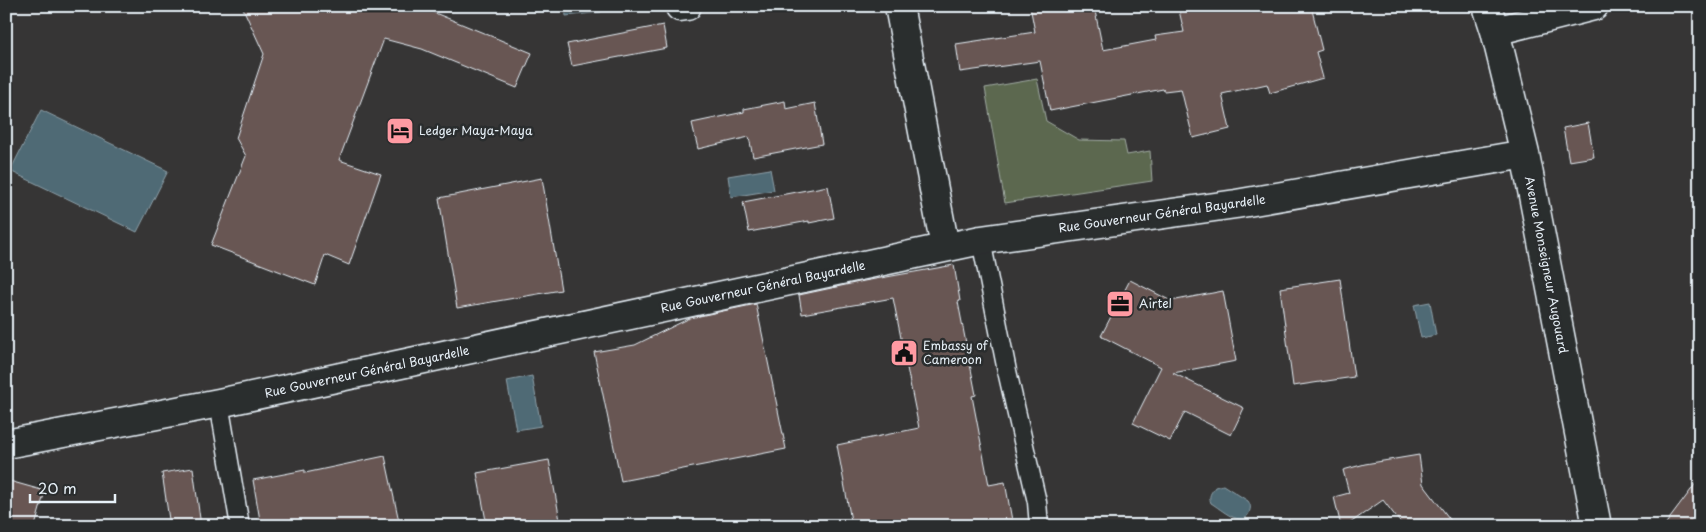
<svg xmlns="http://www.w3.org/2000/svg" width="1706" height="532" viewBox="0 0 1706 532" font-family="'Playpen Sans',sans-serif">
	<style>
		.green { fill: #5b684f; stroke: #a2aca4 }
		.water { fill: #506a75; stroke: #8da0a9 }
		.building { fill: #685653; stroke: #e8f1f8 }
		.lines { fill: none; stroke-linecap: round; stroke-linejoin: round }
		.service-casing { stroke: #e8f1f8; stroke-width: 21 }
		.minor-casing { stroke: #e8f1f8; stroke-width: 31 }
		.service { stroke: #2a2d2e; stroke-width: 18 }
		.minor { stroke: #2a2d2e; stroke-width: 28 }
		.labels { text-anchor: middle; stroke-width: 5; stroke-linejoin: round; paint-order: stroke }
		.poi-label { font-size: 12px; fill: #e8f1f8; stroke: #2a2d2e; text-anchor: start }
		.street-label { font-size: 12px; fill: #e8f1f8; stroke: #2a2d2e }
	</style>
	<rect width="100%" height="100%" fill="#363535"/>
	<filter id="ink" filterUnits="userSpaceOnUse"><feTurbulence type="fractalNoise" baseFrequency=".02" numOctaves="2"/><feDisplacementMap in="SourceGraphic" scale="10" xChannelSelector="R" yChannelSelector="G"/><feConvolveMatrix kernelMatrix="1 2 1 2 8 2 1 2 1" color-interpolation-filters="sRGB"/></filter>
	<g filter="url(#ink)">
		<path class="green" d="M 1037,79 L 1046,121 L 1079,140 L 1124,141 L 1127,155 L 1150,151 L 1152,181 L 1005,203 L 985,88 Z"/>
		<path class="water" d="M 565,6 L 600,6 L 601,12 L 566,16 Z
			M 41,110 L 168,171 L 137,232 L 10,171 Z
			M 770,169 L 774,190 L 731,197 L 728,176 Z
			M 1430,302 L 1436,335 L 1421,338 L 1414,305 Z
			M 532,376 L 541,426 L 516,430 L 507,381 Z
			M 1223,485 L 1248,501 C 1251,505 1251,508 1249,513 C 1242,529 1221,509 1211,503 C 1208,496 1211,493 1215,487 Z"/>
		<path class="building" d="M 242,6 L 418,6 L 532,53 L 517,88 L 422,49 L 384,39 L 339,160 L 381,174 L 349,265 L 325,255 L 315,285 L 211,245 L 246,156 L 236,138 L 264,54 Z
			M 1030,6 L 1094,6 L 1103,50 L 1156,40 L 1155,36 L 1184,32 L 1178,6 L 1311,6 L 1322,50 L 1316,52 L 1323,78 L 1270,93 L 1267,84 L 1222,94 L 1230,129 L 1193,138 L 1181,89 L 1164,91 L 1163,89 L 1050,111 L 1040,61 L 960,72 L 956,44 L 1035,32 Z
			M 663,25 L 667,48 L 572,66 L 567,44 Z
			M 785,101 L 786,109 L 815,103 L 822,144 L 753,157 L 749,137 L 698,149 L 692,123 L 744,112 L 744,109 Z
			M 1588,123 L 1594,157 L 1569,161 L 1563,128 Z
			M 542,178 L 561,290 L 457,308 L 439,198 Z
			M 828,186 L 834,218 L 809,223 L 809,221 L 749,232 L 743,202 Z
			M 954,265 L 960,301 L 958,302 L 976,395 L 972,396 L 989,485 L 1005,482 L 1013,526 L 852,526 L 837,445 L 919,428 L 893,298 L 802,314 L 799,295 L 864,281 Z
			M 1340,279 L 1354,377 L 1293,386 L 1280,288 Z
			M 1130,280 L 1171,301 L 1223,291 L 1236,361 L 1173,373 L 1244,408 L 1231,435 L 1185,412 L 1170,441 L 1133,423 L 1161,367 L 1101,336 Z
			M 756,304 L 786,449 L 621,481 L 594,352 L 635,345 L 690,318 Z
			M 1419,455 L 1423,484 L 1455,526 L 1403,526 L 1383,500 L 1346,526 L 1341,526 L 1334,497 L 1349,493 L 1343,470 L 1365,464 Z
			M 385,456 L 400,526 L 261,526 L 253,480 L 305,470 L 305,473 Z
			M 549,460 L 561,526 L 487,526 L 477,473 Z
			M 193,468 L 201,526 L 170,526 L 162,473 Z
			M 1700,478 L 1700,526 L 1664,526 Z
			M 6,480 L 45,491 L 35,526 L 6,526 Z"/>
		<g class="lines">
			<defs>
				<path id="service" d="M 981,240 L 1007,371 L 1037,502 L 1039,526
					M 219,403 L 240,526"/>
				<path id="minor" d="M 899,6 L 945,247
					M 1487,6 L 1495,31 L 1525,154 L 1597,526
					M 680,7 L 687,6
					M 1495,31 L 1594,6
					M 6,444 L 219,403 L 981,240 L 1236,204 L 1525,154"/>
			</defs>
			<use href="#service" class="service-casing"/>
			<use href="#minor" class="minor-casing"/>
			<use href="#service" class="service"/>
			<use href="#minor" class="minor"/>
		</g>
	</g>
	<defs>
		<symbol id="hotel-square" viewBox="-11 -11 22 22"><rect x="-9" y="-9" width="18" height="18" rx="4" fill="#ff9aa2" stroke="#2a2d2e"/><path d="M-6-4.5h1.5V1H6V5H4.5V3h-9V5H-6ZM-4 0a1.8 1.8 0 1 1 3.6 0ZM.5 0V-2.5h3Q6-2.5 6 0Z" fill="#111"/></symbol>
		<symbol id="office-square" viewBox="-11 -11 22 22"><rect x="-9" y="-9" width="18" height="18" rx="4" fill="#ff9aa2" stroke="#2a2d2e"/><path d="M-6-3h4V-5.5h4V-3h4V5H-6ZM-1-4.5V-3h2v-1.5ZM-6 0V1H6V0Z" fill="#111"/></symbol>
		<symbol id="civic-square" viewBox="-11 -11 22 22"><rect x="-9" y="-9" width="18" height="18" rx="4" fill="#ff9aa2" stroke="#2a2d2e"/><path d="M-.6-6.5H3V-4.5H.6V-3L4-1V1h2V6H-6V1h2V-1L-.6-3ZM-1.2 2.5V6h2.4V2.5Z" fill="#111"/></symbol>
	</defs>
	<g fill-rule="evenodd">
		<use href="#hotel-square" x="384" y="115" width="32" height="32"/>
		<use href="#office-square" x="1104" y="288" width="32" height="32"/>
		<use href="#civic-square" x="888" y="337" width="32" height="32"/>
	</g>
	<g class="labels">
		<g class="poi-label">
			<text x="419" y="135">Ledger Maya-Maya</text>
			<text x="1139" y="308">Airtel</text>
			<text x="923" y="350">Embassy of<tspan x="923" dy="14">Cameroon</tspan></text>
		</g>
		<g class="street-label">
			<text transform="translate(1162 214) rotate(-8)" y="4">Rue Gouverneur Général Bayardelle</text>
			<text transform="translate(1546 265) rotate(79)" y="4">Avenue Monseigneur Augouard</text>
			<text transform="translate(763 287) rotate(-12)" y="4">Rue Gouverneur Général Bayardelle</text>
			<text transform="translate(367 372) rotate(-12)" y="4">Rue Gouverneur Général Bayardelle</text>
		</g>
	</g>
	<rect width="1706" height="532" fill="none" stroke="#2a2d2e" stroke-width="25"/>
	<rect x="12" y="12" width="1681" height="507" fill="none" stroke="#e8f1f8" stroke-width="2" filter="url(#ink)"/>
	<path d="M30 494v8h85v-8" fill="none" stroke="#e8f1f8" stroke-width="2.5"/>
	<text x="38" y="494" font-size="15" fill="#e8f1f8" stroke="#2a2d2e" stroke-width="4" paint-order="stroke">20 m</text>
</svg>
